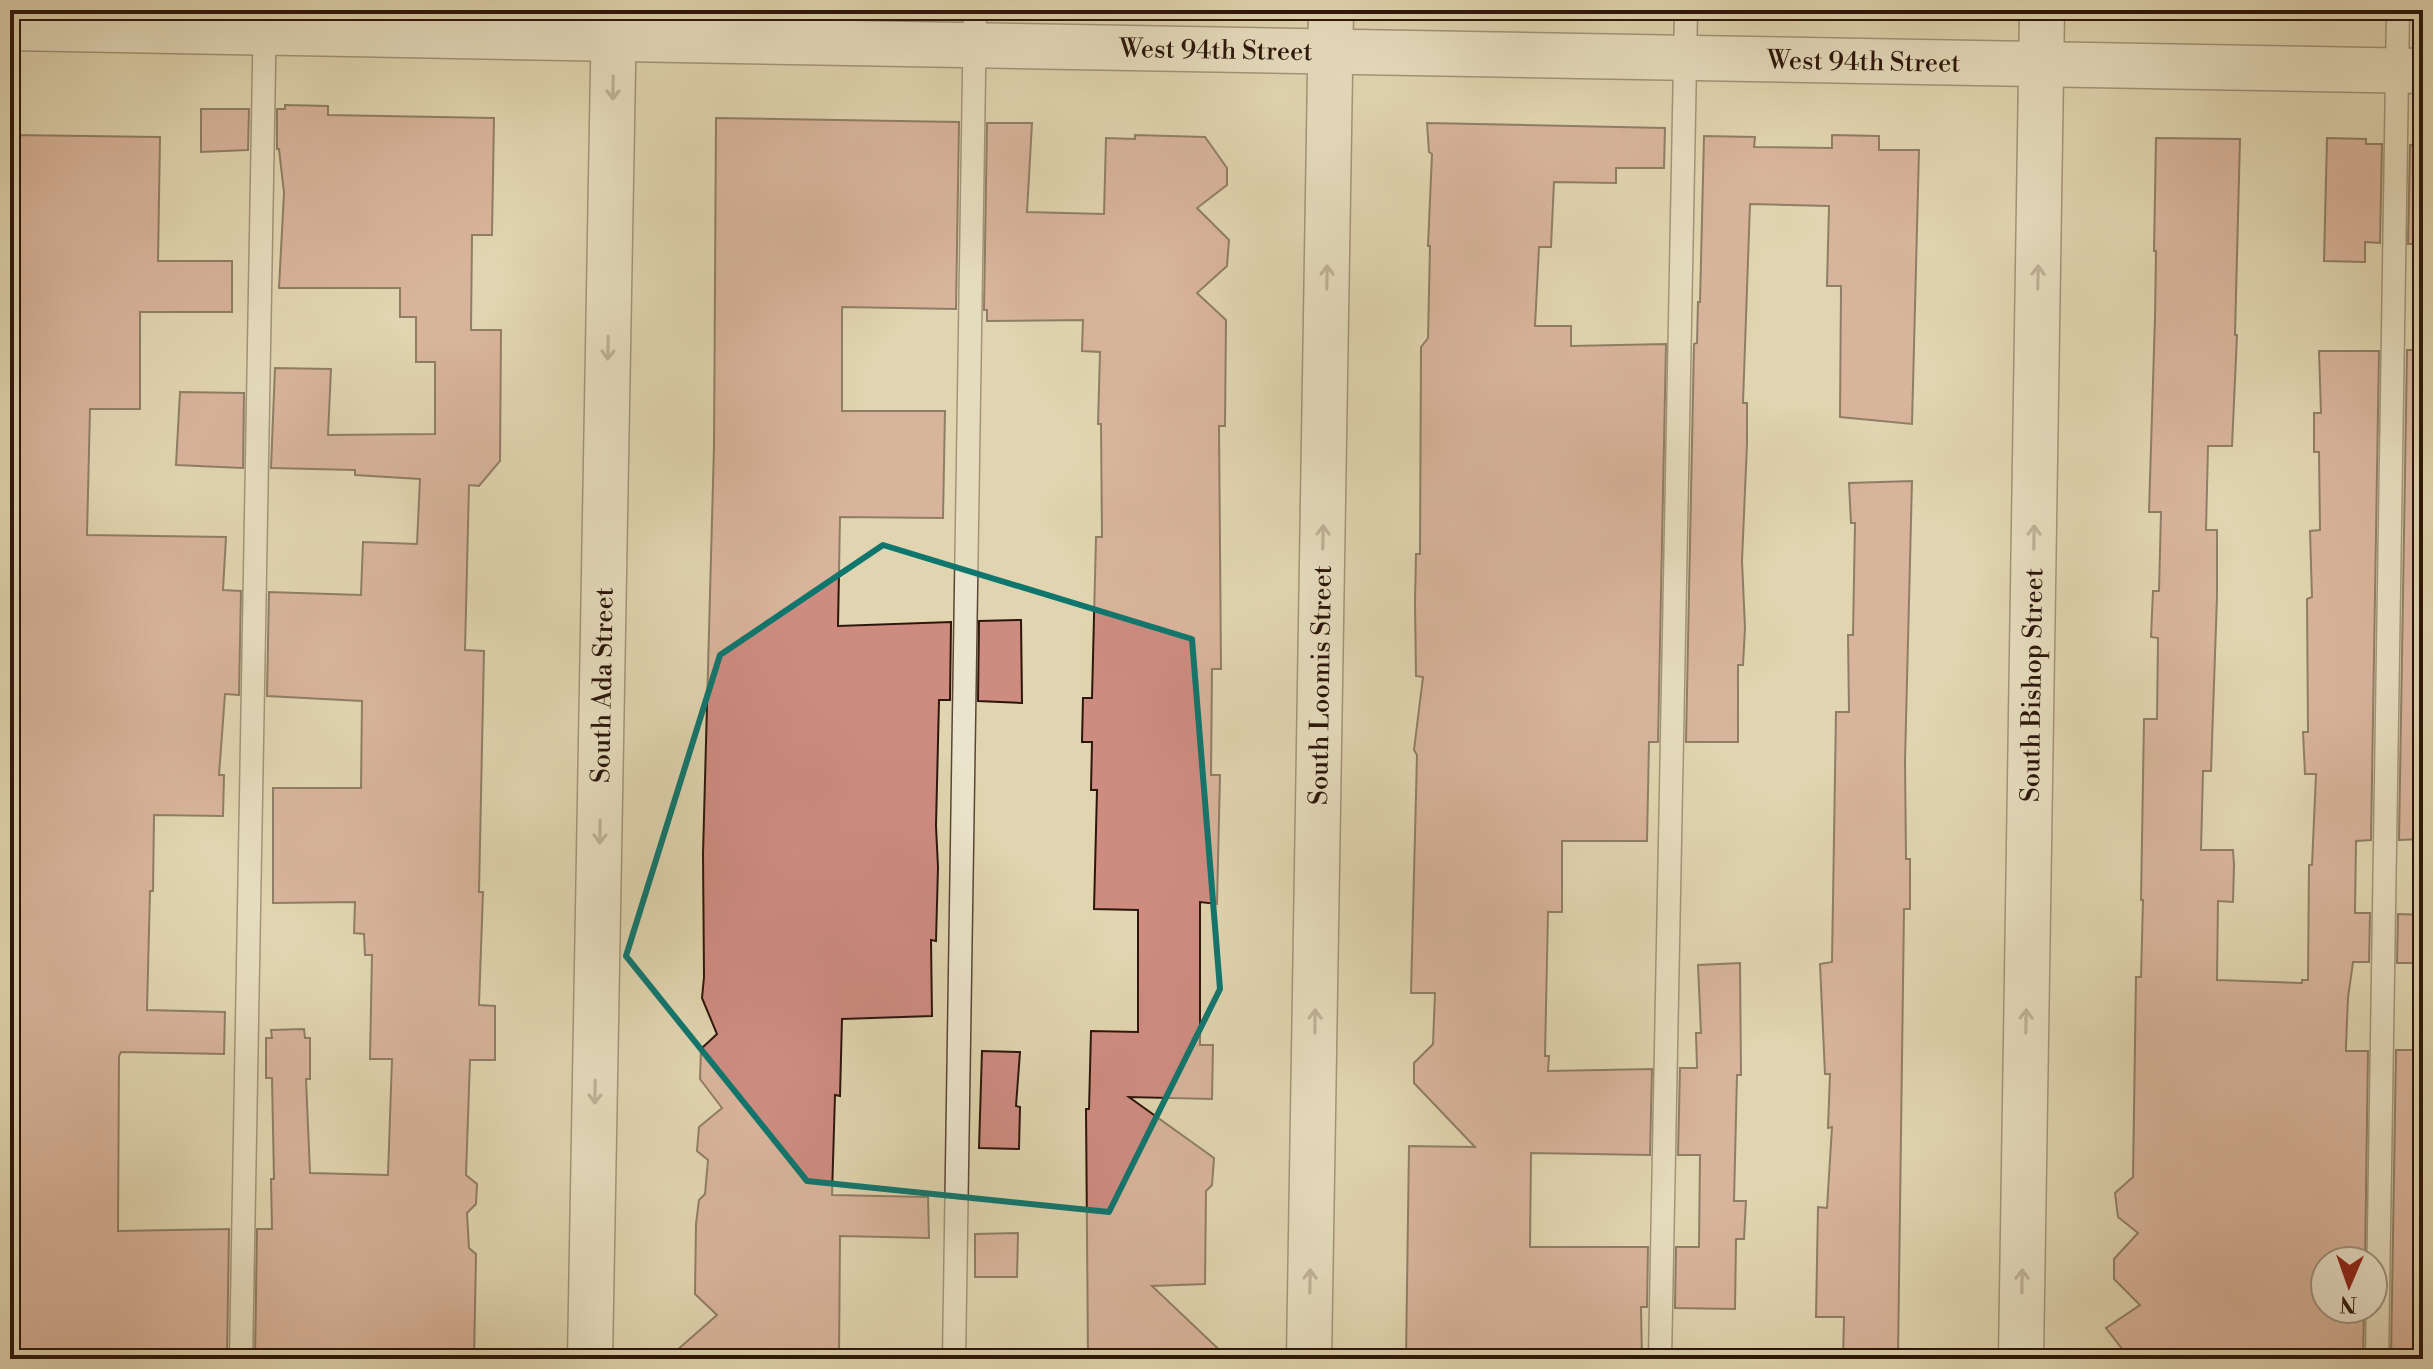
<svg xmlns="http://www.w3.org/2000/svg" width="2433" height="1369" viewBox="0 0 2433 1369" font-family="'Libre Bodoni',serif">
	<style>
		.building { fill: #ce8c81; stroke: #2d160b; stroke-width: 2 }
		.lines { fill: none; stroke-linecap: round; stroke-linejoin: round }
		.lane-casing { stroke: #5a4634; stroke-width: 25 }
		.street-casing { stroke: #5a4634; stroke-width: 47 }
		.lane { stroke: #ebe4cc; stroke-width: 22 }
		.street { stroke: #ebe4cc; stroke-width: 44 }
		.oneway { stroke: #968775 }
		.marked { fill: none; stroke: #0f766e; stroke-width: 6; stroke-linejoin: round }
		.labels { text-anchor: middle; stroke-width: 6; stroke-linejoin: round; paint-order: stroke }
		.street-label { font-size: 26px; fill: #2d160b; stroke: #ebe4cc }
	</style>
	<rect width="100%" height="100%" fill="#e0d5b0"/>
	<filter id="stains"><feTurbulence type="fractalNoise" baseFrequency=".0025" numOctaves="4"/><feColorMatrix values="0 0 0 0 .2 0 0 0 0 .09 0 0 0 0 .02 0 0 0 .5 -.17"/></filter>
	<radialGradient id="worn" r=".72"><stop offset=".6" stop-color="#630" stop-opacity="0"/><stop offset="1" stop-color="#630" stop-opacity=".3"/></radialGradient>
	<path class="building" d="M 285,105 L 328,106 L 328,115 L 494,118 L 492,235 L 472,235 L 471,330 L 501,330 L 500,461 L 479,486 L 469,485 L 465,650 L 484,651 L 479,892 L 483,892 L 479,1005 L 495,1006 L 495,1060 L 470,1060 L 466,1175 L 477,1184 L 476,1204 L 467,1213 L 469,1248 L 476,1254 L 474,1359 L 255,1359 L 257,1229 L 272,1229 L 271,1179 L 274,1179 L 272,1078 L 266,1078 L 266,1038 L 272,1038 L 271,1030 L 304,1029 L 305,1038 L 310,1038 L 310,1079 L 306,1079 L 310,1173 L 388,1175 L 392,1059 L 370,1059 L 372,955 L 365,955 L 364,934 L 354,933 L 355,902 L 273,903 L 273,788 L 361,788 L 362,701 L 267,696 L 269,592 L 361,595 L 363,542 L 417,544 L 420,479 L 355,475 L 355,470 L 271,468 L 275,368 L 331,369 L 328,435 L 435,434 L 435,362 L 416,362 L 416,317 L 400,317 L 400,288 L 279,288 L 284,193 L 279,149 L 277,149 L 277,109 L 285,109 Z
		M 201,109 L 249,109 L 248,150 L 201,152 Z
		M 716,118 L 959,122 L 956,309 L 842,307 L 842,411 L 945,411 L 943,518 L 840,517 L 838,626 L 951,622 L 950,700 L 939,700 L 936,826 L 938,867 L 936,941 L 931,940 L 932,1016 L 842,1019 L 840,1096 L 835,1095 L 832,1195 L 928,1197 L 929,1238 L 840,1236 L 839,1359 L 667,1359 L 717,1315 L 695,1294 L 696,1224 L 699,1200 L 705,1194 L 708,1160 L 697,1151 L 699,1127 L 722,1108 L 700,1079 L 701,1049 L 717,1034 L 702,998 L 704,977 L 703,854 L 714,446 Z
		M 987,123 L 1032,123 L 1027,212 L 1104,214 L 1106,138 L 1135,139 L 1135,135 L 1205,137 L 1227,168 L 1227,185 L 1197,208 L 1229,240 L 1227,266 L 1197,293 L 1226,320 L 1225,426 L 1219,426 L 1221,669 L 1212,669 L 1211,775 L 1220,775 L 1217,904 L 1200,902 L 1200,1045 L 1213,1045 L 1212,1099 L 1129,1097 L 1214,1158 L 1212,1185 L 1206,1191 L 1205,1284 L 1152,1286 L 1229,1359 L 1088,1359 L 1086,1109 L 1089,1109 L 1091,1031 L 1138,1032 L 1138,910 L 1094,909 L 1097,790 L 1091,790 L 1092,742 L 1082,742 L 1083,698 L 1092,698 L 1096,537 L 1102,537 L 1101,424 L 1098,424 L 1100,352 L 1082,351 L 1083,320 L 987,321 L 987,310 L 984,310 Z
		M 1427,123 L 1665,128 L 1664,168 L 1616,168 L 1616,183 L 1554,182 L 1551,247 L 1539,247 L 1535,326 L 1571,326 L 1571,346 L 1666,344 L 1658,742 L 1649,742 L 1647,841 L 1562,841 L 1562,912 L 1548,912 L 1545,1056 L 1549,1056 L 1548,1071 L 1652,1069 L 1650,1155 L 1531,1153 L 1530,1247 L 1648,1247 L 1647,1307 L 1641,1307 L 1642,1359 L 1406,1359 L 1409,1146 L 1475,1147 L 1414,1083 L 1414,1063 L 1433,1044 L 1435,993 L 1411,993 L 1417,755 L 1414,750 L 1423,677 L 1416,676 L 1415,602 L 1416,554 L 1420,554 L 1421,347 L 1428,338 L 1430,246 L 1428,246 L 1432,154 L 1429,152 Z
		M 11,135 L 160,137 L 158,261 L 232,261 L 232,312 L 140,312 L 140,409 L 90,409 L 87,535 L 226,537 L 223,590 L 241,591 L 239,695 L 225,694 L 219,775 L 224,775 L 223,816 L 154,815 L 153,891 L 150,891 L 147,1010 L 225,1012 L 224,1054 L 121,1052 L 119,1056 L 118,1231 L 229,1229 L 227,1359 L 16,1359 L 16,1334 L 10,1333 L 13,1161 L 10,1161 L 10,550 L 18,542 L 19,483 L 16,483 L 20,416 L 17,305 L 10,305 Z
		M 1832,135 L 1879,136 L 1879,150 L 1919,150 L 1912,424 L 1840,417 L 1841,286 L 1827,286 L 1829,206 L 1750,204 L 1743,403 L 1747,403 L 1747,444 L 1742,561 L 1745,628 L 1743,665 L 1738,665 L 1738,742 L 1686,742 L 1694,344 L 1697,343 L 1698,302 L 1700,302 L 1704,136 L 1755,137 L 1754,147 L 1832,148 Z
		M 2156,138 L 2240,139 L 2235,335 L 2237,335 L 2232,446 L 2208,446 L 2206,530 L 2217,530 L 2217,596 L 2211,771 L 2203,771 L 2201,850 L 2233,850 L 2234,865 L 2233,902 L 2218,901 L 2217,980 L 2302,983 L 2302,980 L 2308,980 L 2309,865 L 2312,865 L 2316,774 L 2305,774 L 2303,732 L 2308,732 L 2307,599 L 2312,597 L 2310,531 L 2320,530 L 2319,452 L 2314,452 L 2314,413 L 2321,413 L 2319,351 L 2379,351 L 2371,840 L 2356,841 L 2355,913 L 2370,913 L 2369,962 L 2353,962 L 2348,998 L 2346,1046 L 2346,1051 L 2368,1051 L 2365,1261 L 2325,1261 L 2325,1309 L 2364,1309 L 2363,1359 L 2130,1359 L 2106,1328 L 2140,1305 L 2114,1279 L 2114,1259 L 2138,1233 L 2118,1217 L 2115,1193 L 2133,1177 L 2136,977 L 2141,977 L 2143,900 L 2141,900 L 2144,719 L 2157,719 L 2158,638 L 2151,637 L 2153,591 L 2159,591 L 2161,512 L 2149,512 L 2155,317 L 2156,251 L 2154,251 Z
		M 2327,138 L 2366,139 L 2366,144 L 2382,144 L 2380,243 L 2365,242 L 2365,262 L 2324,261 Z
		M 2410,145 L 2423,145 L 2423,244 L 2408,244 Z
		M 2407,350 L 2423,350 L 2423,839 L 2399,840 Z
		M 180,392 L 244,393 L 243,468 L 176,465 Z
		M 1912,481 L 1905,761 L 1906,859 L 1910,859 L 1910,909 L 1904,909 L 1898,1359 L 1843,1359 L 1844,1317 L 1816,1317 L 1818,1207 L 1827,1208 L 1832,1127 L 1828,1128 L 1830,1074 L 1825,1074 L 1820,964 L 1832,962 L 1836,712 L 1849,712 L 1848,635 L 1853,635 L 1855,523 L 1851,523 L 1849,483 Z
		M 1021,620 L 1022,703 L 978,701 L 979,621 Z
		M 2398,914 L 2423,915 L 2423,963 L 2397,963 Z
		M 1740,963 L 1741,1075 L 1737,1075 L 1734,1201 L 1746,1201 L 1744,1239 L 1736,1239 L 1735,1309 L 1675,1308 L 1676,1247 L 1699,1247 L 1700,1155 L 1678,1155 L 1680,1068 L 1697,1068 L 1696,1033 L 1701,1033 L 1698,965 Z
		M 2396,1050 L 2423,1050 L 2423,1359 L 2391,1359 Z
		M 982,1051 L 1020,1052 L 1016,1106 L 1020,1107 L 1019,1149 L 979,1148 Z
		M 1018,1233 L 1017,1277 L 975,1277 L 975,1234 Z"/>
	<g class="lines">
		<defs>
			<path id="lane" d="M 241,1359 L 265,10
				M 954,1359 L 975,10
				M 1660,1359 L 1686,10
				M 2377,1359 L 2398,10"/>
			<g id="street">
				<path id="s1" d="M 10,28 L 2423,71"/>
				<path id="s2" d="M 590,1359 L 614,12"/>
				<path id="s3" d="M 1309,1359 L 1331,10"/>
				<path id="s4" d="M 2021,1359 L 2042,10"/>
			</g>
		</defs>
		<use href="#lane" class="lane-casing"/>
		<use href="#street" class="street-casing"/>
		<use href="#lane" class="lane"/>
		<use href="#street" class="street"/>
	</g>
	<defs><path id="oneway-shaft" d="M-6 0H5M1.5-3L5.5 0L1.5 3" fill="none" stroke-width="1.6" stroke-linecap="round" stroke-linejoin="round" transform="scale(2)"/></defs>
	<g class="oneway">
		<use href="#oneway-shaft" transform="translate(613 88) rotate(91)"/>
		<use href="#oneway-shaft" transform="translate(1327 277) rotate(-89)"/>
		<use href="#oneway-shaft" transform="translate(2038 277) rotate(-89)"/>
		<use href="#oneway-shaft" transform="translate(608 348) rotate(91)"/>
		<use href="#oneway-shaft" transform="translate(1323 537) rotate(-89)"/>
		<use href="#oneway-shaft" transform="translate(2034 537) rotate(-89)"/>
		<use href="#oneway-shaft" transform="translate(600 832) rotate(91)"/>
		<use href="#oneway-shaft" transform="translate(1315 1021) rotate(-89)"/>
		<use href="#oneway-shaft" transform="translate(2026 1021) rotate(-89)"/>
		<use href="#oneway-shaft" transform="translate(595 1092) rotate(91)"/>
		<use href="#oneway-shaft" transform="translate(1310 1281) rotate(-89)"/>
		<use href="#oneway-shaft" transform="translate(2022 1281) rotate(-89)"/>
	</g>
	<path d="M0 0H2433V1369H0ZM 883,545 L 1192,639 L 1220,989 L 1109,1212 L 807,1181 L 626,956 L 720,655 Z" fill="#e0d5b0" fill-opacity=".55" fill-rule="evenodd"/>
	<path class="marked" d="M 883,545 L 1192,639 L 1220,989 L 1109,1212 L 807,1181 L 626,956 L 720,655 Z"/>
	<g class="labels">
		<g class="street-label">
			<text dy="9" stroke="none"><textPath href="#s1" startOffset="1206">West 94th Street</textPath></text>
			<text dy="9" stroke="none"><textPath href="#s1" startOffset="1854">West 94th Street</textPath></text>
			<text dy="9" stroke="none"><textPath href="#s4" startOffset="674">South Bishop Street</textPath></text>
			<text dy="9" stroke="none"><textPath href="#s2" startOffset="674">South Ada Street</textPath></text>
			<text dy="9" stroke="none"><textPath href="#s3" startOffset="674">South Loomis Street</textPath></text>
		</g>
	</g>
	<rect width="2433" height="1369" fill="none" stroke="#e0d5b0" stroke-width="40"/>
	<rect x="12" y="12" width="2409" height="1345" fill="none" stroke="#2d160b" stroke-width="4"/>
	<rect x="20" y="20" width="2393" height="1329" fill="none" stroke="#2d160b" stroke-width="2"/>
	<g transform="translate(2349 1285) rotate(182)"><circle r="38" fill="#ebe4cc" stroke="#9f927f" stroke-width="2"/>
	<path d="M0-6L14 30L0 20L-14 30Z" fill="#8f2418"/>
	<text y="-12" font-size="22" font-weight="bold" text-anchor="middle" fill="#2d160b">N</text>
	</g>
	<rect width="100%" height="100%" filter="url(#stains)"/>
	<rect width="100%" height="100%" fill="url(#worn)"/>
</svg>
